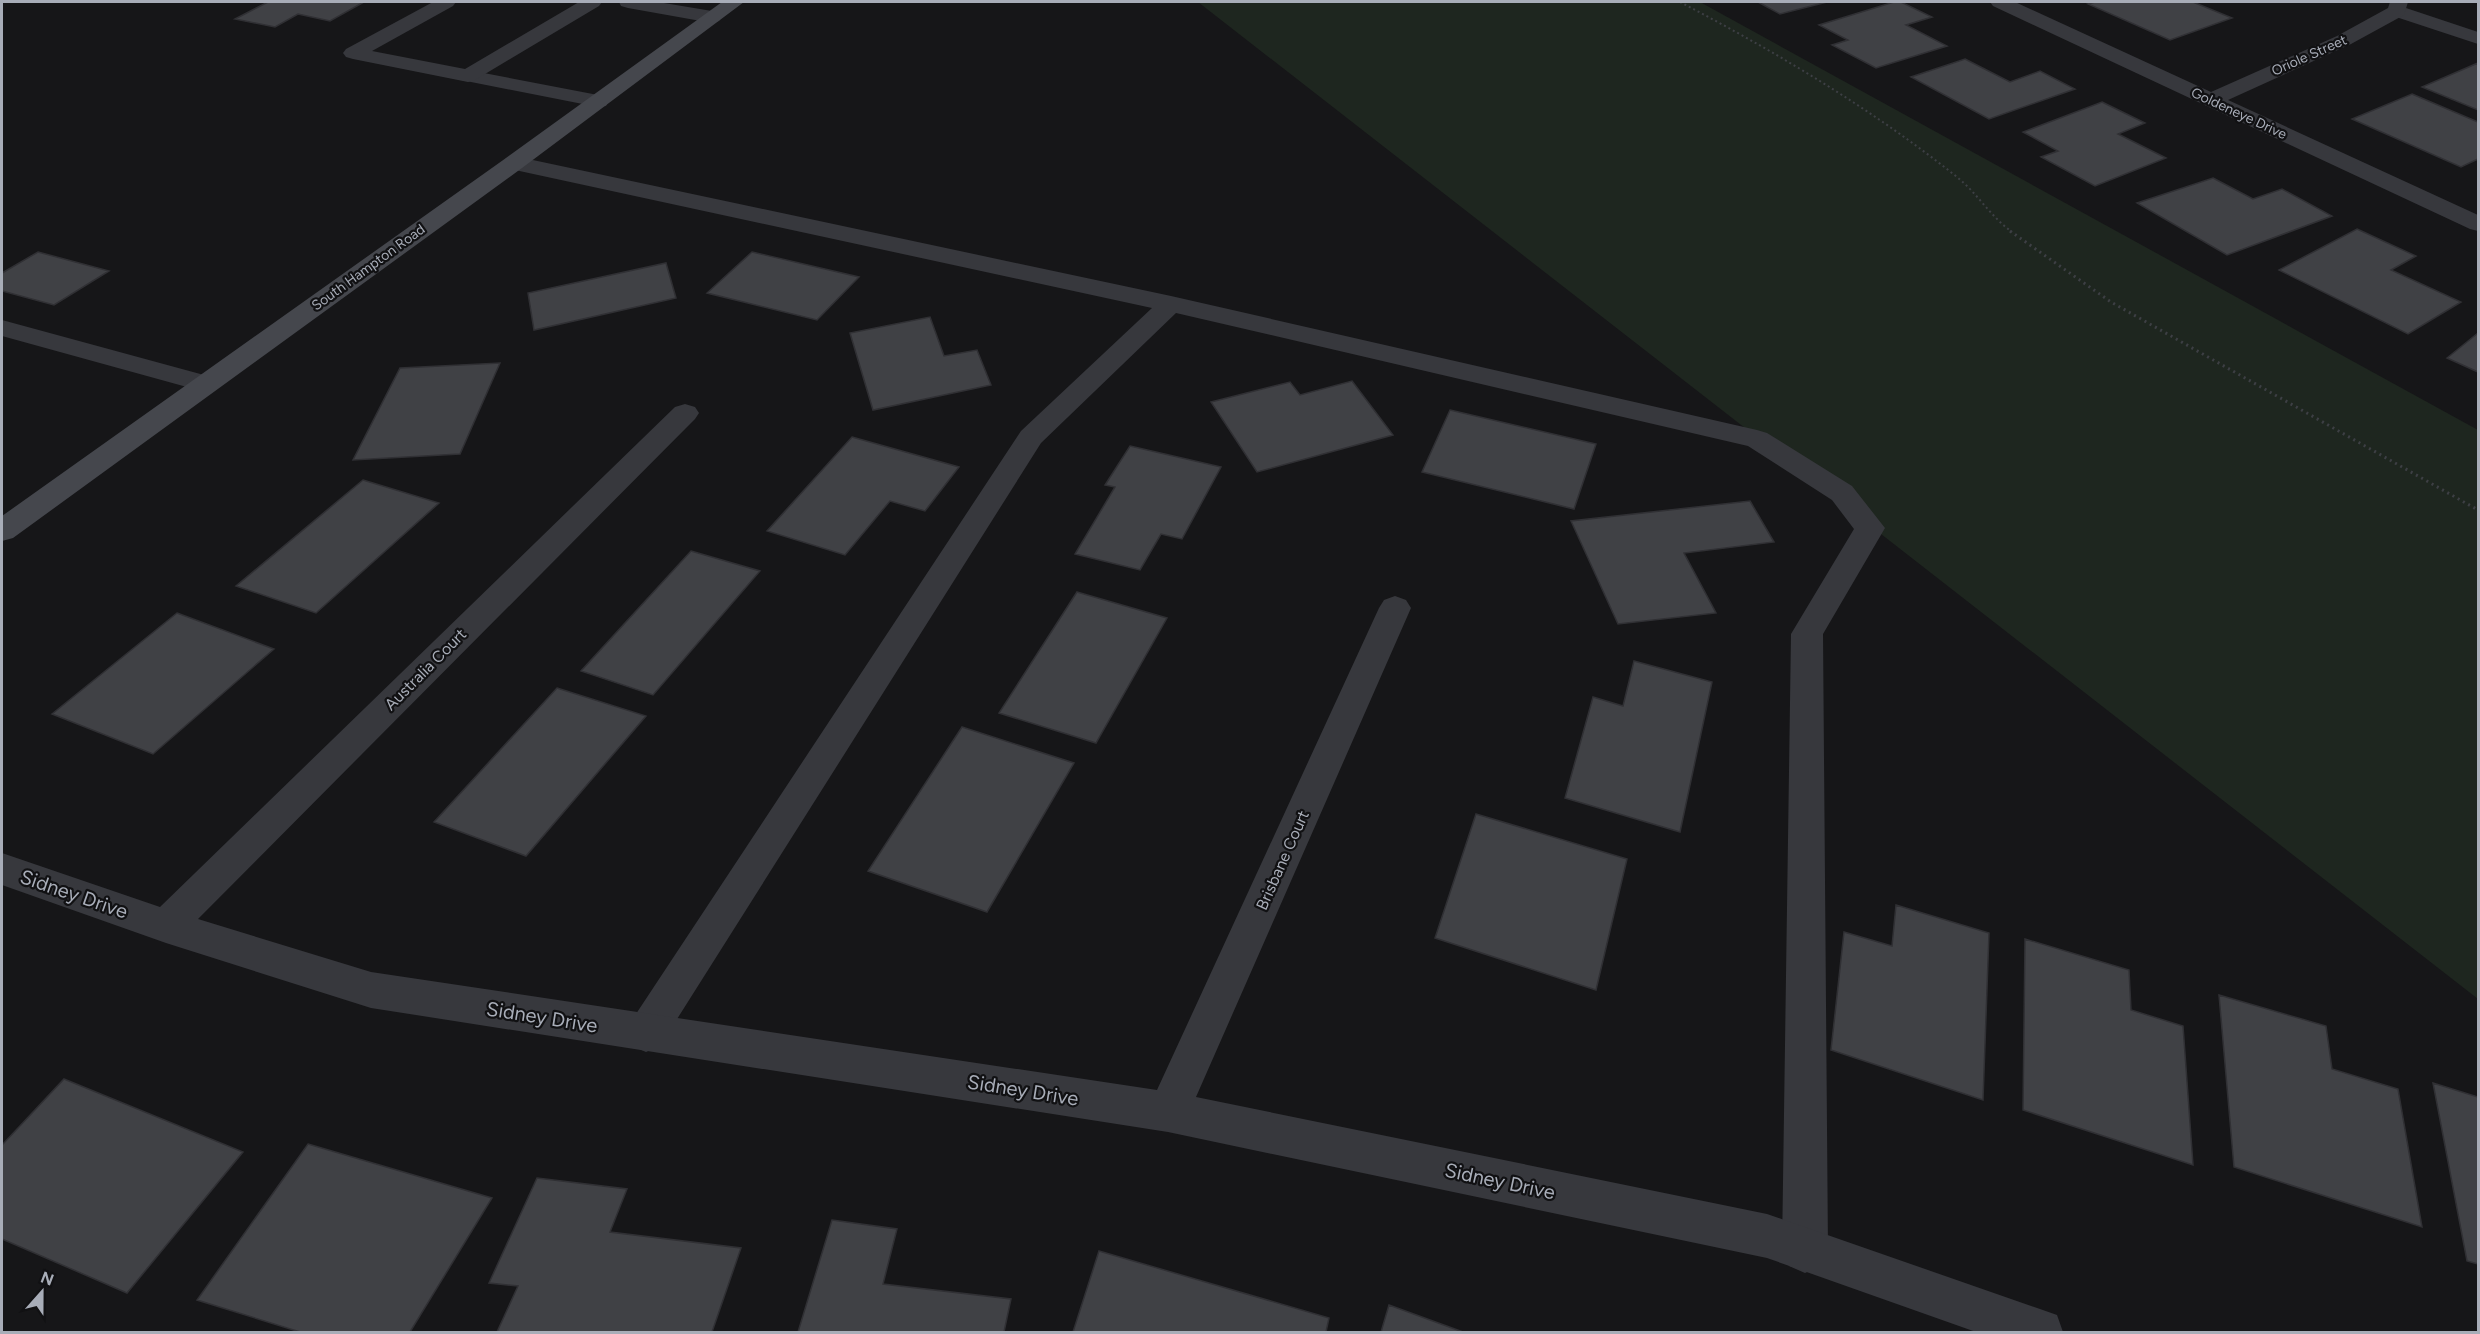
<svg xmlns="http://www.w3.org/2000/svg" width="2480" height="1334" viewBox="0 0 2480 1334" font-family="Figtree,sans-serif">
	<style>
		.green { fill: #1e261f }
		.building { fill: #404145; stroke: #303034; stroke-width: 1.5 }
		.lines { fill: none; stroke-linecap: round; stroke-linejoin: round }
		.path-far1 { stroke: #3d3f44; stroke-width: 2; stroke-dasharray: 2 3; stroke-linecap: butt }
		.path { stroke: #3d3f44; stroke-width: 3; stroke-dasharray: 2 4; stroke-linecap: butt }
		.service { fill: #37383d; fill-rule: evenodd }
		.minor { fill: #37383d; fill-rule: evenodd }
		.secondary { fill: #45474d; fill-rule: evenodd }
		.labels { text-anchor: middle; stroke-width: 4.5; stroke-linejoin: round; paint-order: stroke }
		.far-street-label { font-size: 14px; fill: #a8adb8; stroke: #111113 }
		.street-label { font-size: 16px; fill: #a8adb8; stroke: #111113 }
		.near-street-label { font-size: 20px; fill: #a8adb8; stroke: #111113 }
	</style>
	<rect width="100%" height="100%" fill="#161618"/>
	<path class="green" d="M 1198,2 L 1700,2 L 2478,430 L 2478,999 Z"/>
	<path class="building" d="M 268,2 L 364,2 L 330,21 L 298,14 L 275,27 L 235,19 Z
		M 1758,2 L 1827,2 L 1780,14 Z
		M 1894,2 L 1901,2 L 1932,17 L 1906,25 L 1947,46 L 1876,68 L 1832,45 L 1848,40 L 1819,25 Z
		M 2095,2 L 2193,2 L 2232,18 L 2170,40 L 2088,4 Z
		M 1965,59 L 2010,82 L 2040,71 L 2075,89 L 1989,119 L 1911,77 Z
		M 2478,63 L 2478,110 L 2422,87 Z
		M 2412,94 L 2478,122 L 2478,159 L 2461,167 L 2352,119 Z
		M 2102,102 L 2145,123 L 2118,134 L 2166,158 L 2095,186 L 2041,157 L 2058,151 L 2023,132 Z
		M 2213,178 L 2253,199 L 2282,189 L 2332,216 L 2227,255 L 2137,203 Z
		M 2357,229 L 2416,256 L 2391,270 L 2461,302 L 2408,334 L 2279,270 Z
		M 38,252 L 109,271 L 54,305 L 2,291 L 2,273 Z
		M 752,252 L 859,277 L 817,320 L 707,293 Z
		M 666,263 L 676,298 L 534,330 L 528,293 Z
		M 930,317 L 944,356 L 977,350 L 991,385 L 873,410 L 850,333 Z
		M 2478,333 L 2478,372 L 2447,358 Z
		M 500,363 L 460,454 L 353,460 L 400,368 Z
		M 1352,381 L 1393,435 L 1257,472 L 1211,402 L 1290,382 L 1300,395 Z
		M 1450,410 L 1596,444 L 1574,509 L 1422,472 Z
		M 852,437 L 959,467 L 925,511 L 890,501 L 845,555 L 767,531 Z
		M 1130,446 L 1221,467 L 1182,539 L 1161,534 L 1140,570 L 1075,554 L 1115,487 L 1105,485 Z
		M 363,480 L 439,503 L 316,613 L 236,586 Z
		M 1750,501 L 1774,542 L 1684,553 L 1716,613 L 1618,624 L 1571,521 Z
		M 691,551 L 760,571 L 653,695 L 581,671 Z
		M 1077,592 L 1167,618 L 1096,743 L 999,713 Z
		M 177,613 L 274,649 L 153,754 L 52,714 Z
		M 1634,661 L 1712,682 L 1680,832 L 1565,798 L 1593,697 L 1623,706 Z
		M 557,688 L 646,716 L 526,856 L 434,822 Z
		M 962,727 L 1074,763 L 987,912 L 868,871 Z
		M 1476,814 L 1627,859 L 1596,990 L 1435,938 Z
		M 1896,905 L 1989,933 L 1983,1100 L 1831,1050 L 1844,932 L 1892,946 Z
		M 2025,939 L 2129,970 L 2131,1010 L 2183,1026 L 2193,1165 L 2023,1110 Z
		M 2219,995 L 2326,1026 L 2332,1069 L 2398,1089 L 2422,1227 L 2234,1167 Z
		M 64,1079 L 243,1152 L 127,1293 L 2,1239 L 2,1145 Z
		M 2433,1083 L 2478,1097 L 2478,1264 L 2467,1261 Z
		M 308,1144 L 492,1198 L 410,1332 L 300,1332 L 197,1300 Z
		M 537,1178 L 627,1189 L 610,1232 L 741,1248 L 712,1332 L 497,1332 L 518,1286 L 489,1283 Z
		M 832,1220 L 897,1229 L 883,1284 L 1011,1299 L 1004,1332 L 798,1332 Z
		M 1099,1251 L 1329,1318 L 1326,1332 L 1073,1332 Z
		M 1389,1305 L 1463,1332 L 1381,1332 Z"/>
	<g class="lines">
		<path class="path-far1" d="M 1680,2 C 1776,52 1872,109 1957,177 C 1977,193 1991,217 2012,232"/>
		<path class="path" d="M 2010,231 L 2111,302 L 2478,510"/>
		<path class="service" d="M 2397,5 L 2478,32 L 2478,44 L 2390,15 L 2387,11 L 2390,7 Z
			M 468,70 L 598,95 L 606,96 L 609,101 L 606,106 L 598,107 L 461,80 L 458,76 L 461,72 Z
			M 514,156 L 1171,296 L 1757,430 L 1767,433 L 1852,486 L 1885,528 L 1823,634 L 1828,1250 L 1821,1266 L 1805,1273 L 1789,1266 L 1782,1250 L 1791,634 L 1854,529 L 1832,500 L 1748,446 L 1176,313 L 1041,443 L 660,1046 L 646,1052 L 632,1046 L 626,1033 L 632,1020 L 1021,431 L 1152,308 L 506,168 L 503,163 L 506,158 Z
			M 2,320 L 215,378 L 219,384 L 215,390 L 205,392 L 2,336 Z"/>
		<path class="minor" d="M 433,2 L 456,2 L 453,6 L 372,51 L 465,69 L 579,2 L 602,2 L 599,6 L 475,80 L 468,82 L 353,59 L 346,57 L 343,53 L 346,49 Z
			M 619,2 L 658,2 L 712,11 L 719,13 L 722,17 L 719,21 L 712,23 L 628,8 L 621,6 Z
			M 1990,2 L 2015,2 L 2211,92 L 2337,36 L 2388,8 L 2390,2 L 2408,2 L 2404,15 L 2351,44 L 2228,100 L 2478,215 L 2478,231 L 2470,229 L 1993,6 Z
			M 685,404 L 695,407 L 699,413 L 695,419 L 198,919 L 371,972 L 1157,1090 L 1379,608 L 1384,600 L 1395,596 L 1406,600 L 1411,608 L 1196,1097 L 1767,1214 L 2040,1309 L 2057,1315 L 2063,1332 L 1976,1332 L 1767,1258 L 1168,1132 L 371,1008 L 166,943 L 2,885 L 2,853 L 160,907 L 675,407 Z"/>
		<path class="secondary" d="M 722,2 L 744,2 L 522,168 L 13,538 L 2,541 L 2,516 L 506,158 Z"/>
	</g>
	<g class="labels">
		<g class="far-street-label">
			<text transform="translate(2309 55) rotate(-24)" y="5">Oriole Street</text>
			<text transform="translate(2239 113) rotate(25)" y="5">Goldeneye Drive</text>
			<text transform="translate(368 267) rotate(-36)" y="5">South Hampton Road</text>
		</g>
		<g class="street-label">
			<text transform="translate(425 669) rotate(-45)" y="6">Australia Court</text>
			<text transform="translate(1282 860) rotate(-66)" y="6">Brisbane Court</text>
		</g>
		<g class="near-street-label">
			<text transform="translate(74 894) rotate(19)" y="7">Sidney Drive</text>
			<text transform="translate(542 1017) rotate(9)" y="7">Sidney Drive</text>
			<text transform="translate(1023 1090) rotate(9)" y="7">Sidney Drive</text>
			<text transform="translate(1500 1181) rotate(12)" y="7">Sidney Drive</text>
		</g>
	</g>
	<rect width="2480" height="1334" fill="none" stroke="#a8adb8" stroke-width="6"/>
	<g transform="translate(42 1292) rotate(21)" stroke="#111113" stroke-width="4.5" paint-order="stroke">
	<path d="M0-4.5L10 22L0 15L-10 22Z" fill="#a8adb8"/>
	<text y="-9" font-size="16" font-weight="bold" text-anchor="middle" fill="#a8adb8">N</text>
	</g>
</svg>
